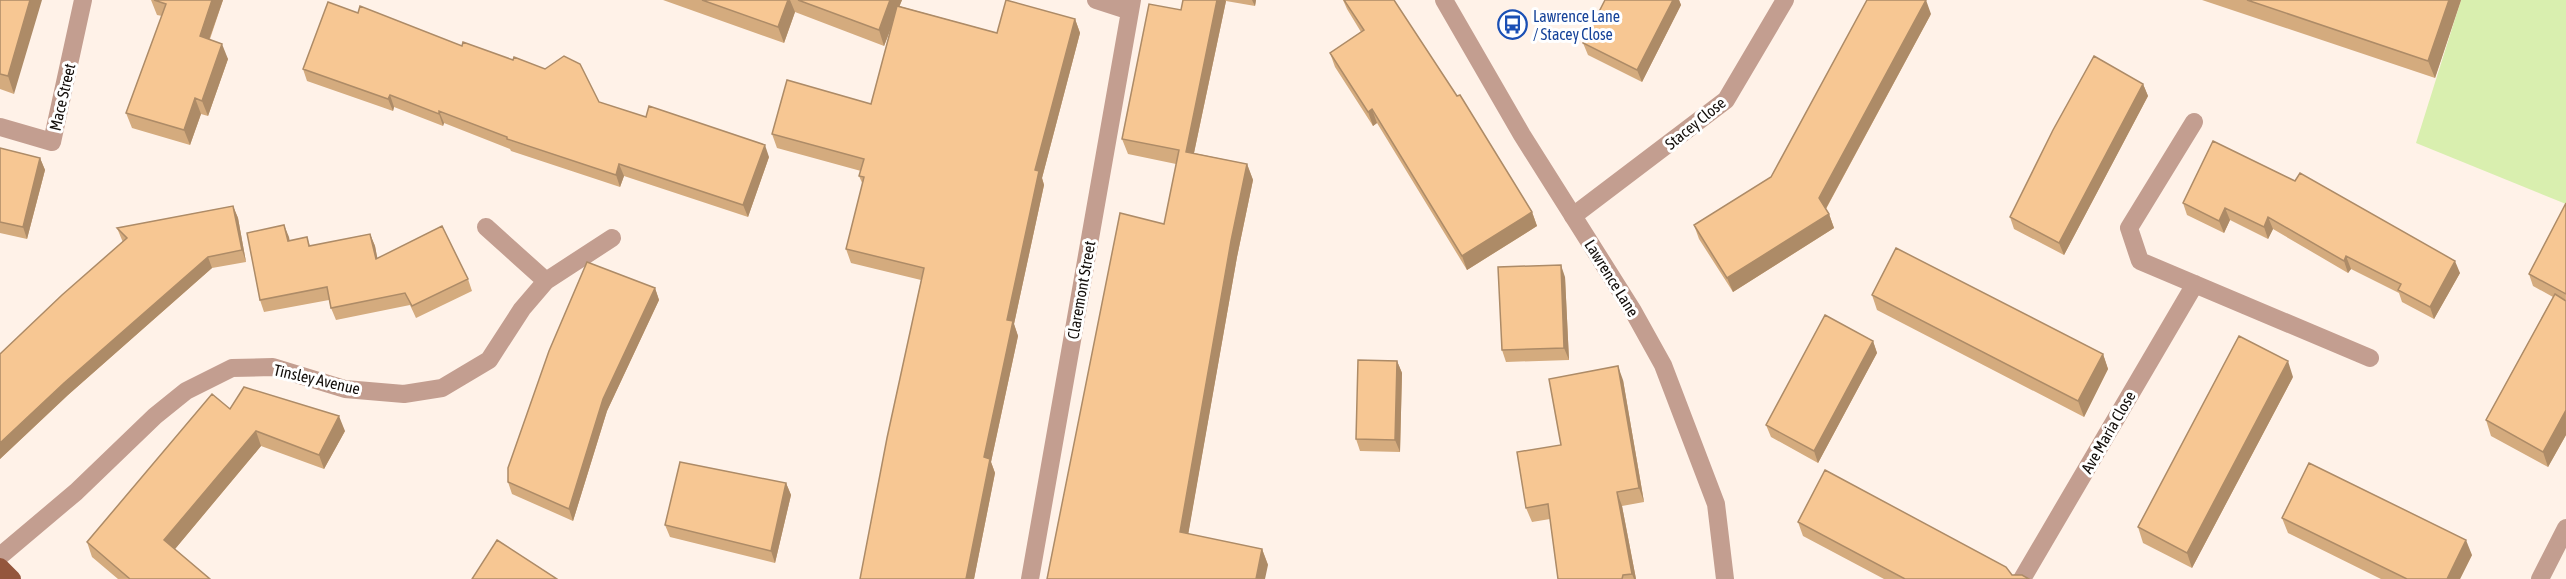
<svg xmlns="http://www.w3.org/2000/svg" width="2566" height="579" viewBox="0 0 2566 579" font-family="'Asap Condensed',sans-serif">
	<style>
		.green { fill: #d9efaf }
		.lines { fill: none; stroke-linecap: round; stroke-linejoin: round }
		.minor { stroke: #c39e90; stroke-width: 18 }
		.tertiary { stroke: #c39e90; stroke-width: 18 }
		.primary { stroke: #94563c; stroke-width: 18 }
		.wall { fill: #d4ab7e }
		.shaded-wall { fill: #ad8b67 }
		.building { fill: #f7c793; stroke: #ad8b67; stroke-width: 1.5 }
		.labels { text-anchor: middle; stroke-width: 6; stroke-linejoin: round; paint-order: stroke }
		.transit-label { font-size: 16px; fill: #164399; stroke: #fff; text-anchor: start }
		.street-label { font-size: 16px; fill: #130e0a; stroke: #fff }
	</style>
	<rect width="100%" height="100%" fill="#fff2e8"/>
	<path class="green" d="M 2461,0 L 2566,0 L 2566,204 L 2416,143 Z"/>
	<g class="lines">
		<path class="minor" d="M 1096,0 L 1130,11
			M 2194,122 L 2129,228 L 2140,261 L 2370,358
			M 0,127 L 52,142 L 83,0
			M 1573,216 L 1726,100 L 1785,0
			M 486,227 L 546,281 L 612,238
			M 0,556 L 76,492 L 155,416 L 186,391 L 232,368 L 273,367 L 345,389 L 404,394 L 442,388 L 489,360 L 522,309 L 546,281
			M 1030,579 L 1132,0
			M 2022,579 L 2195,284
			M 2540,579 L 2566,528"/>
		<path class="tertiary" d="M 1444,0 L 1522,135 L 1633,311 L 1663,365 L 1716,504 L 1725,579"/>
		<path class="primary" d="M 0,567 L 12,579"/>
	</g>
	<path class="wall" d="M 0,0 L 14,94 L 0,89 Z
		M 151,0 L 223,0 L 210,39 L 228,59 L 208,116 L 201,114 L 190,145 L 132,128 L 126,113 L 162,16 L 157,15 Z
		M 663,0 L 902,0 L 899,6 L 997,33 L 1075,19 L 1080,33 L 1042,178 L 1044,185 L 1014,324 L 1018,336 L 991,462 L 995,473 L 974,579 L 860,579 L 921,280 L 851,263 L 846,249 L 863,185 L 859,176 L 861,171 L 777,148 L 772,134 L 871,104 L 891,28 L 884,46 L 795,12 L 784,43 Z
		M 1183,0 L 1256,0 L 1255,6 L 1226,1 L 1194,153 L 1247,164 L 1253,180 L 1237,257 L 1188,534 L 1262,549 L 1268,565 L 1047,579 L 1164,224 L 1176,164 L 1128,154 L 1122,139 L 1181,10 Z
		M 1343,0 L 1394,0 L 1532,212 L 1537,226 L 1467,270 L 1377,123 L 1373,126 L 1335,67 L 1330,53 L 1361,32 L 1347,9 Z
		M 1605,0 L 1679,0 L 1681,5 L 1642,82 L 1588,55 L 1583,43 Z
		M 2202,0 L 2461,0 L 2435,78 Z
		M 1931,14 L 1826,209 L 1829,214 L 1834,228 L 1733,292 L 1699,239 L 1694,225 L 1771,177 Z
		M 303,69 L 599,102 L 769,157 L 748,217 L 624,176 L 620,187 L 511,151 L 510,149 L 444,123 L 443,126 L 394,107 L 393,111 L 307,81 Z
		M 2143,84 L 2148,96 L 2064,255 L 2014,229 L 2010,217 Z
		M 2213,141 L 2460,273 L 2434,319 L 2402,302 L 2399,293 L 2351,269 L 2348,273 L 2273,229 L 2268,239 L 2230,220 L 2224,233 L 2187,215 L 2183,203 Z
		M 0,148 L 40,158 L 45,170 L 27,239 L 0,233 Z
		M 2566,203 L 2566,435 L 2548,467 L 2491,436 L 2486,420 L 2553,297 L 2533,286 L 2529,274 Z
		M 233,206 L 238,218 L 246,262 L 212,268 L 68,395 L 0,459 L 0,354 L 123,242 L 122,240 L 117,228 Z
		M 370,234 L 375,246 L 377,258 L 468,279 L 472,291 L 416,318 L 410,305 L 336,320 L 331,308 L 329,300 L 264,312 L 260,300 L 289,237 L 289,241 L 307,237 L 310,246 Z
		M 1565,277 L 1569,360 L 1506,362 L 1502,350 Z
		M 655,288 L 659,300 L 607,411 L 573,521 L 512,494 L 508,482 Z
		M 1872,295 L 2103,354 L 2108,369 L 2084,417 L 1877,310 Z
		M 1873,341 L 1877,353 L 1818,463 L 1771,437 L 1766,425 Z
		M 1397,361 L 1402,373 L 1400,452 L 1360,451 L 1356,439 Z
		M 2293,377 L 2192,568 L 2143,543 L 2138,527 Z
		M 1623,380 L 1644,502 L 1622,506 L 1636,579 L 1558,579 L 1550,519 L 1532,522 L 1526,508 L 1561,445 Z
		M 230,409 L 345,431 L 324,469 L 261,446 L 175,549 L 210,579 L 118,579 L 92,557 L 87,542 Z
		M 786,483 L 791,495 L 775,563 L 670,537 L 665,525 Z
		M 2282,518 L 2472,555 L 2460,579 L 2381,579 L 2288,533 Z
		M 1798,522 L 2012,575 L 2029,579 L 1884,579 L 1803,536 Z"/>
	<path class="shaded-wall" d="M 30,0 L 42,0 L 14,94 L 8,76 Z
		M 212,0 L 223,0 L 205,51 L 200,36 Z
		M 788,0 L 790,0 L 795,12 L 784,43 L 778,27 Z
		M 890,0 L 902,0 L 884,46 L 879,30 Z
		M 1217,0 L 1225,0 L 1226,1 L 1191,167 L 1186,152 Z
		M 1252,0 L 1256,0 L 1255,6 Z
		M 1673,0 L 1679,0 L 1681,5 L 1642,82 L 1637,70 Z
		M 1926,0 L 1931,14 L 1824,212 L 1819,198 Z
		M 2449,0 L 2461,0 L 2435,78 L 2428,61 Z
		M 1075,19 L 1080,33 L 1042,178 L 1044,185 L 1014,324 L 1018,336 L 991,462 L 995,473 L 974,579 L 966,579 L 984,457 L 1007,320 L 1035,170 Z
		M 222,44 L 228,59 L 208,116 L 202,101 Z
		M 2143,84 L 2148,96 L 2064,255 L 2059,243 Z
		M 390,95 L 394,107 L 393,111 L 388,99 Z
		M 195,98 L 201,114 L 190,145 L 184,130 Z
		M 1372,109 L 1377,123 L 1373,126 L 1368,112 Z
		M 439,111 L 444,123 L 443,126 L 439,114 Z
		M 765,145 L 769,157 L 748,217 L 743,205 Z
		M 40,158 L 45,170 L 27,239 L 23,227 Z
		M 619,164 L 624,176 L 620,187 L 616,175 Z
		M 1247,164 L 1253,180 L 1237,257 L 1186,547 L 1180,532 L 1231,241 Z
		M 233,206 L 238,218 L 246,262 L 242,250 Z
		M 2225,208 L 2230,220 L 2224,233 L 2219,221 Z
		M 1532,212 L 1537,226 L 1467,270 L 1462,256 Z
		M 1829,214 L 1834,228 L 1733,292 L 1727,278 Z
		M 2268,217 L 2273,229 L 2268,239 L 2264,227 Z
		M 284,225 L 289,237 L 292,253 L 288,241 Z
		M 370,234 L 375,246 L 380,271 L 376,259 Z
		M 2346,256 L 2351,269 L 2348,273 L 2344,261 Z
		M 208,257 L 212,268 L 68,395 L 0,459 L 0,443 L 64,383 Z
		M 2455,261 L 2460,273 L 2434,319 L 2430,307 Z
		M 1561,265 L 1565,277 L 1569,360 L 1564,348 Z
		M 655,288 L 659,300 L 607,411 L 573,521 L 569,509 L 603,399 Z
		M 1873,341 L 1877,353 L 1818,463 L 1814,451 Z
		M 2103,354 L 2108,369 L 2084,417 L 2078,401 Z
		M 1397,361 L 1402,373 L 1400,452 L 1395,440 Z
		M 2288,361 L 2293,377 L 2192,568 L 2187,553 Z
		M 1618,366 L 1623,380 L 1644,502 L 1639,488 Z
		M 2566,410 L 2566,435 L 2548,467 L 2543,452 Z
		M 339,416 L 345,431 L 324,469 L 319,455 Z
		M 256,431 L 261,446 L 170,555 L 164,540 Z
		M 786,483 L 791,495 L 775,563 L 771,551 Z
		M 1617,492 L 1622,506 L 1636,579 L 1634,579 L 1632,574 Z
		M 2466,540 L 2472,555 L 2460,579 L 2447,579 Z
		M 1262,549 L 1268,565 L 1265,579 L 1256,579 Z"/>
	<path class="building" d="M 0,0 L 30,0 L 8,76 L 0,74 Z
		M 154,0 L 212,0 L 200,36 L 222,44 L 202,101 L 195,98 L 184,130 L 126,113 L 166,4 Z
		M 702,0 L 788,0 L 778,27 Z
		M 798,0 L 890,0 L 879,30 Z
		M 1006,0 L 1075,19 L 1035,170 L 1039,171 L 1007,320 L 1013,321 L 984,457 L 990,459 L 966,579 L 860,579 L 887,438 L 924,268 L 846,249 L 864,177 L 859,176 L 864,159 L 772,134 L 787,80 L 871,104 L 897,6 L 997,33 Z
		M 1183,0 L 1217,0 L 1186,152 L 1247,164 L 1231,241 L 1180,532 L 1262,549 L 1256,579 L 1047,579 L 1120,213 L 1164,224 L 1179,150 L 1122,139 L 1149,4 L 1181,10 Z
		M 1344,0 L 1394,0 L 1457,96 L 1460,95 L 1532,212 L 1462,256 L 1372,109 L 1368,112 L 1330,53 L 1364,30 Z
		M 1605,0 L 1673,0 L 1637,70 L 1583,43 Z
		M 1867,0 L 1926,0 L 1819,198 L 1829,214 L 1727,278 L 1694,225 L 1771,177 Z
		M 2247,0 L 2449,0 L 2428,61 Z
		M 328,2 L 358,13 L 360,6 L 462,46 L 463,42 L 513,60 L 514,57 L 545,69 L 564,56 L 580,64 L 599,102 L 646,117 L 649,106 L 765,145 L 743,205 L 619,164 L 616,175 L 507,139 L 507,137 L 439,111 L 439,114 L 390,95 L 388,99 L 303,69 Z
		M 2094,56 L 2143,84 L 2059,243 L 2010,217 L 2053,130 Z
		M 2213,141 L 2295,181 L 2300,173 L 2455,261 L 2430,307 L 2398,290 L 2401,284 L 2346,256 L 2344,261 L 2268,217 L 2264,227 L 2225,208 L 2219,221 L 2183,203 Z
		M 0,148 L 40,158 L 23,227 L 0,222 Z
		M 2566,203 L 2566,294 L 2529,274 Z
		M 233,206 L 242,250 L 208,257 L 64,383 L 0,443 L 0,354 L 62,295 L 127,238 L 117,228 Z
		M 284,225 L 288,241 L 307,237 L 309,246 L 370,234 L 376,259 L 442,226 L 468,279 L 412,306 L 405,293 L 331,308 L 327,287 L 260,300 L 247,233 Z
		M 1896,248 L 2103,354 L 2078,401 L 1872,295 Z
		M 587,262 L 655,288 L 603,399 L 569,509 L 508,482 L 508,468 L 549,351 Z
		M 1561,265 L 1564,348 L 1502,350 L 1498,267 Z
		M 2555,294 L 2566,301 L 2566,410 L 2543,452 L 2486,420 Z
		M 1825,315 L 1873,341 L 1814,451 L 1766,425 Z
		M 2239,336 L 2288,361 L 2187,553 L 2138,527 Z
		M 1358,360 L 1397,361 L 1395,440 L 1356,439 Z
		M 1618,366 L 1639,488 L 1617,492 L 1632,574 L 1623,575 L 1622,579 L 1558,579 L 1548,504 L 1526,508 L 1517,452 L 1561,445 L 1549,379 Z
		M 244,387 L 339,416 L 319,455 L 256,431 L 164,540 L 210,579 L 130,579 L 87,542 L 212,394 L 230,409 Z
		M 680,462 L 786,483 L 771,551 L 665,525 Z
		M 2309,463 L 2466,540 L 2447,579 L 2407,579 L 2282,518 Z
		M 1825,470 L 2006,567 L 2012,575 L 2022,575 L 2029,579 L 1905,579 L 1798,522 Z
		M 497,540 L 557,579 L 472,579 Z"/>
	<defs>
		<symbol id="bus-ring" viewBox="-11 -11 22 22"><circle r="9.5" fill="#fff" stroke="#1a4fb4" stroke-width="1.5"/><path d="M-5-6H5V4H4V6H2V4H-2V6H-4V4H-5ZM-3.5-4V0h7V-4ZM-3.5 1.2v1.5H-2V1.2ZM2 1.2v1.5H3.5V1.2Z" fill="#1a4fb4"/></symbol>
	</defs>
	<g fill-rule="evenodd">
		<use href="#bus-ring" x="1496" y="8" width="33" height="33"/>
	</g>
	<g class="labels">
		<g class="transit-label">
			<text x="1533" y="22">Lawrence Lane<tspan x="1533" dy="18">/ Stacey Close</tspan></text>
		</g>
		<g class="street-label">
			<text transform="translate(62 97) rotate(-77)" y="6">Mace Street</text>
			<text transform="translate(1695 123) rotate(-39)" y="6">Stacey Close</text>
			<text transform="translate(1612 278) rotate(58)" y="6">Lawrence Lane</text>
			<text transform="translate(1081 290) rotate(-80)" y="6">Claremont Street</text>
			<text transform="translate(317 379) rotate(13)" y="6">Tinsley Avenue</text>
			<text transform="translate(2108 432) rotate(-60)" y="6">Ave Maria Close</text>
		</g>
	</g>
</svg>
